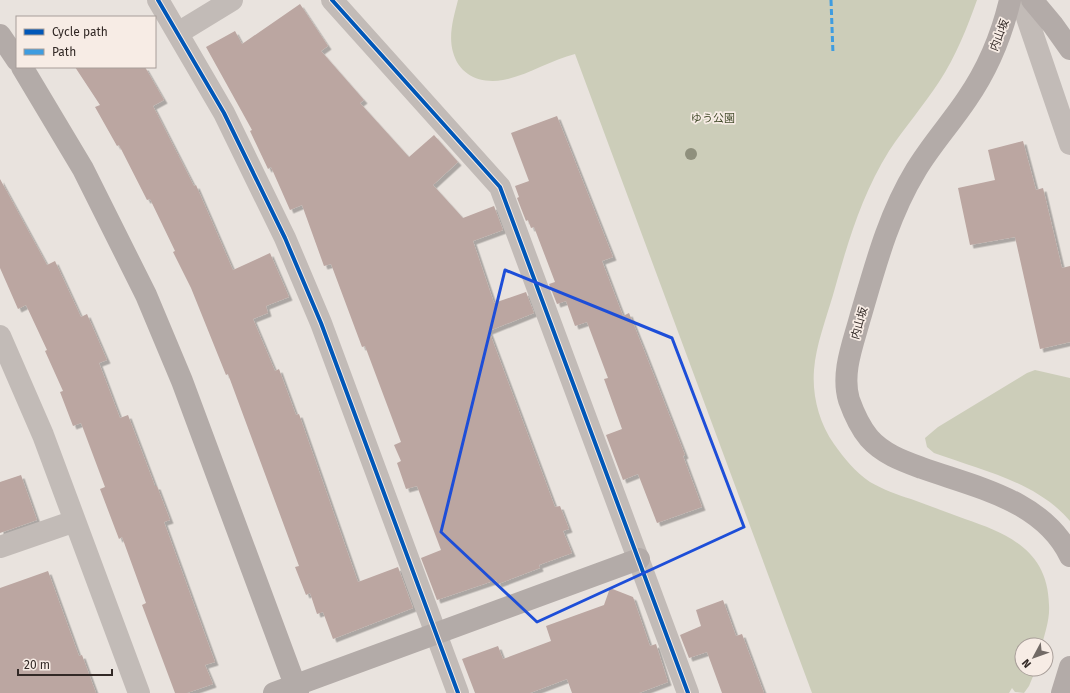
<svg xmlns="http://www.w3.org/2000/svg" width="1070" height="693" viewBox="0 0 1070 693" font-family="'Fira Sans','Noto Sans JP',sans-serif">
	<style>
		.green { fill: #cccdb9 }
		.building { fill: #bba6a1; filter: url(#shadow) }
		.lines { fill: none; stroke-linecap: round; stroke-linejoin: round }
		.street { stroke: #c2bbb7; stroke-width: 22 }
		.secondary { stroke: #b3aba8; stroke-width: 22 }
		.quiet { stroke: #3e9ce0; stroke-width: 3; stroke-dasharray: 6 3; stroke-linecap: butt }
		.cycleway-casing { stroke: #f7ece5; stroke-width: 6 }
		.cycleway { stroke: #0057b8; stroke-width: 4 }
		.tree { fill: #8f907d }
		.marked { fill: none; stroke: #1d4ed8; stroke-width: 3; stroke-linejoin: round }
		.labels { text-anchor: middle; stroke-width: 3.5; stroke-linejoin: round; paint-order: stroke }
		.street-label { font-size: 11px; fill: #322926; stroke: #f7ece5 }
		.park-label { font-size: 11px; fill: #454d2d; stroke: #f7ece5 }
	</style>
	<defs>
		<filter id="shadow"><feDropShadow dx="3.5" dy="3.5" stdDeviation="0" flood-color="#0004"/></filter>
	</defs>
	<rect width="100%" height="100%" fill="#e9e3de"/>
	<path class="green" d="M 458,0 L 977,0 C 967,28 956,56 939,82 C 924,105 905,127 889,151 C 861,196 847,245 833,295 C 826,319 816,345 814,370 C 812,395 819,423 834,444 C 844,458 855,472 870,482 C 882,489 898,495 911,499 C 929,506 947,512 965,519 C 1009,534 1048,551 1049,605 C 1050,619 1045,632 1042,645 L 1022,645 L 1022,669 L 1036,669 L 1029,686 L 1024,693 L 1015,692 L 1012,688 L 1009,693 L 812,693 L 575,54 C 551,60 526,76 503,80 C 480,84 459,75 453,52 C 448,35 454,16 458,0 Z
		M 1035,370 L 1070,378 L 1070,521 C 1037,482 981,470 934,453 L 927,447 L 925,438 L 938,427 L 1027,373 Z"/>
	<path class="building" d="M 300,4 L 328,46 L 321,51 L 364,100 L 360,103 L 409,157 L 434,135 L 458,162 L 433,185 L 463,218 L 494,206 L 503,230 L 473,241 L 494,303 L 526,292 L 534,313 L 489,331 L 555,507 L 560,506 L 569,529 L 563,531 L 572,553 L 539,565 L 540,568 L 498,584 L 496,580 L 437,600 L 421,558 L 441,550 L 417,486 L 406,489 L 397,463 L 401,461 L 394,445 L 401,442 L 365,346 L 362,347 L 331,264 L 324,266 L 302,205 L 290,210 L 271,167 L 268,169 L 250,131 L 252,130 L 206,47 L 235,31 L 242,44 Z
		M 75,67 L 145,67 L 164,100 L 153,106 L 194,186 L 196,185 L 233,270 L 270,253 L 289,297 L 266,306 L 268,313 L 253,319 L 275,371 L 279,369 L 296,415 L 299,414 L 358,582 L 398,567 L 413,608 L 333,639 L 323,612 L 317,614 L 310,593 L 306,595 L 295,567 L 299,566 L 228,374 L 226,375 L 191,288 L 173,252 L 175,251 L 150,199 L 147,200 L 119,145 L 117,146 L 95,107 L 100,105 Z
		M 557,116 L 613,257 L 602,261 L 623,316 L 629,313 L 644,350 L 685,455 L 683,456 L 702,507 L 657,523 L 638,474 L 623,480 L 606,435 L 622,429 L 604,379 L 608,378 L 587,322 L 575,326 L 566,301 L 557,304 L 549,284 L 555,282 L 534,227 L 531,228 L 528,220 L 526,221 L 517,198 L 519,197 L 515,186 L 529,181 L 511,133 Z
		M 1023,141 L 1036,190 L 1043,188 L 1062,268 L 1070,266 L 1070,342 L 1040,349 L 1015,237 L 970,245 L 958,188 L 995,180 L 988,150 Z
		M 0,179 L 47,265 L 55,261 L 81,317 L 87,314 L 107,360 L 99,363 L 120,418 L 128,415 L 155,486 L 157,486 L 170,520 L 164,522 L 215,662 L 205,665 L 213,684 L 187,693 L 175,693 L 142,605 L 146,603 L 122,537 L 119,539 L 100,489 L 105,487 L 81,423 L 73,426 L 60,392 L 63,391 L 45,351 L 47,350 L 26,305 L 18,309 L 0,268 Z
		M 21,475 L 37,520 L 0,533 L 0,482 Z
		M 48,571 L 79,656 L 82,655 L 96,693 L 0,693 L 0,588 Z
		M 610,588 L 633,597 L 650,646 L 656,644 L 668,682 L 639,693 L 572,693 L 567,679 L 530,693 L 475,693 L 462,659 L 498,646 L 503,659 L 551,641 L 546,626 L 604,605 Z
		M 723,600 L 736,636 L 742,634 L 764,693 L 722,693 L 707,652 L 689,658 L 680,635 L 701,626 L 696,610 Z"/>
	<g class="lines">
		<path class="street" d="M 158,0 L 224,113 L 285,238 L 321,323 L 458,693
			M 332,0 L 500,187 L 688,693
			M 1021,0 L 1070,144
			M 178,33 L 232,0
			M 0,336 L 43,435 L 139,693
			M 0,547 L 75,521"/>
		<path class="secondary" d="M 1010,0 C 1002,34 987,70 967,99 C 951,123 931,145 916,170 C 888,216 875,267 860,318 C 853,344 841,373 849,400 C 854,414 859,426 869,438 C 883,454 903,461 922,468 C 975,487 1043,500 1070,556
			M 1032,0 L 1053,25 L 1070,49
			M 0,35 L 17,60
			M 22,67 L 83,169 L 146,295 L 182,381 L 298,693
			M 274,693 L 639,559
			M 1062,693 L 1070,667"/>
		<path class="quiet" d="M 831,0 L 833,54"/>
		<defs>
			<path id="cycleway" d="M 158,0 L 224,113 L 285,238 L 321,323 L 458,693
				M 332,0 L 500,187 L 688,693"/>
		</defs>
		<use href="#cycleway" class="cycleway-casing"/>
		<use href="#cycleway" class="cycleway"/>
	</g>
	<circle class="tree" cx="691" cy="154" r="6"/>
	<path class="marked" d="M 505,270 L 672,338 L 744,527 L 537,622 L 441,532 Z"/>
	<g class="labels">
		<g class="street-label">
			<text transform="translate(999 35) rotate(-69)" y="4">内山坂</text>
			<text transform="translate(859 323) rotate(-74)" y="4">内山坂</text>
		</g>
		<g class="park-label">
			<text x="713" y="122">ゆう公園</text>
		</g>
	</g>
	<rect x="16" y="16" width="140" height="52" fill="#f7ece5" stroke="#a89e99"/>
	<rect x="24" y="29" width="20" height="6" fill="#0057b8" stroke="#a89e99"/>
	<text x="52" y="36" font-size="12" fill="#322926">Cycle path</text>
	<rect x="24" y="49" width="20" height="6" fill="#3e9ce0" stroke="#a89e99"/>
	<text x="52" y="56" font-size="12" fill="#322926">Path</text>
	<g transform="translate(1034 657) rotate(229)"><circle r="19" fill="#f7ece5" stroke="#a89e99"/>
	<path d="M0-3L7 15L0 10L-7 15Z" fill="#726a66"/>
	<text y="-6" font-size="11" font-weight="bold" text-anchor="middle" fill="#322926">N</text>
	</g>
	<path d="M18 669v6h94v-6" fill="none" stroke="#322926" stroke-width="2"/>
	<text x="24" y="669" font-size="12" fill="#322926" stroke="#f7ece5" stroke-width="3" paint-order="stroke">20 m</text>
</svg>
